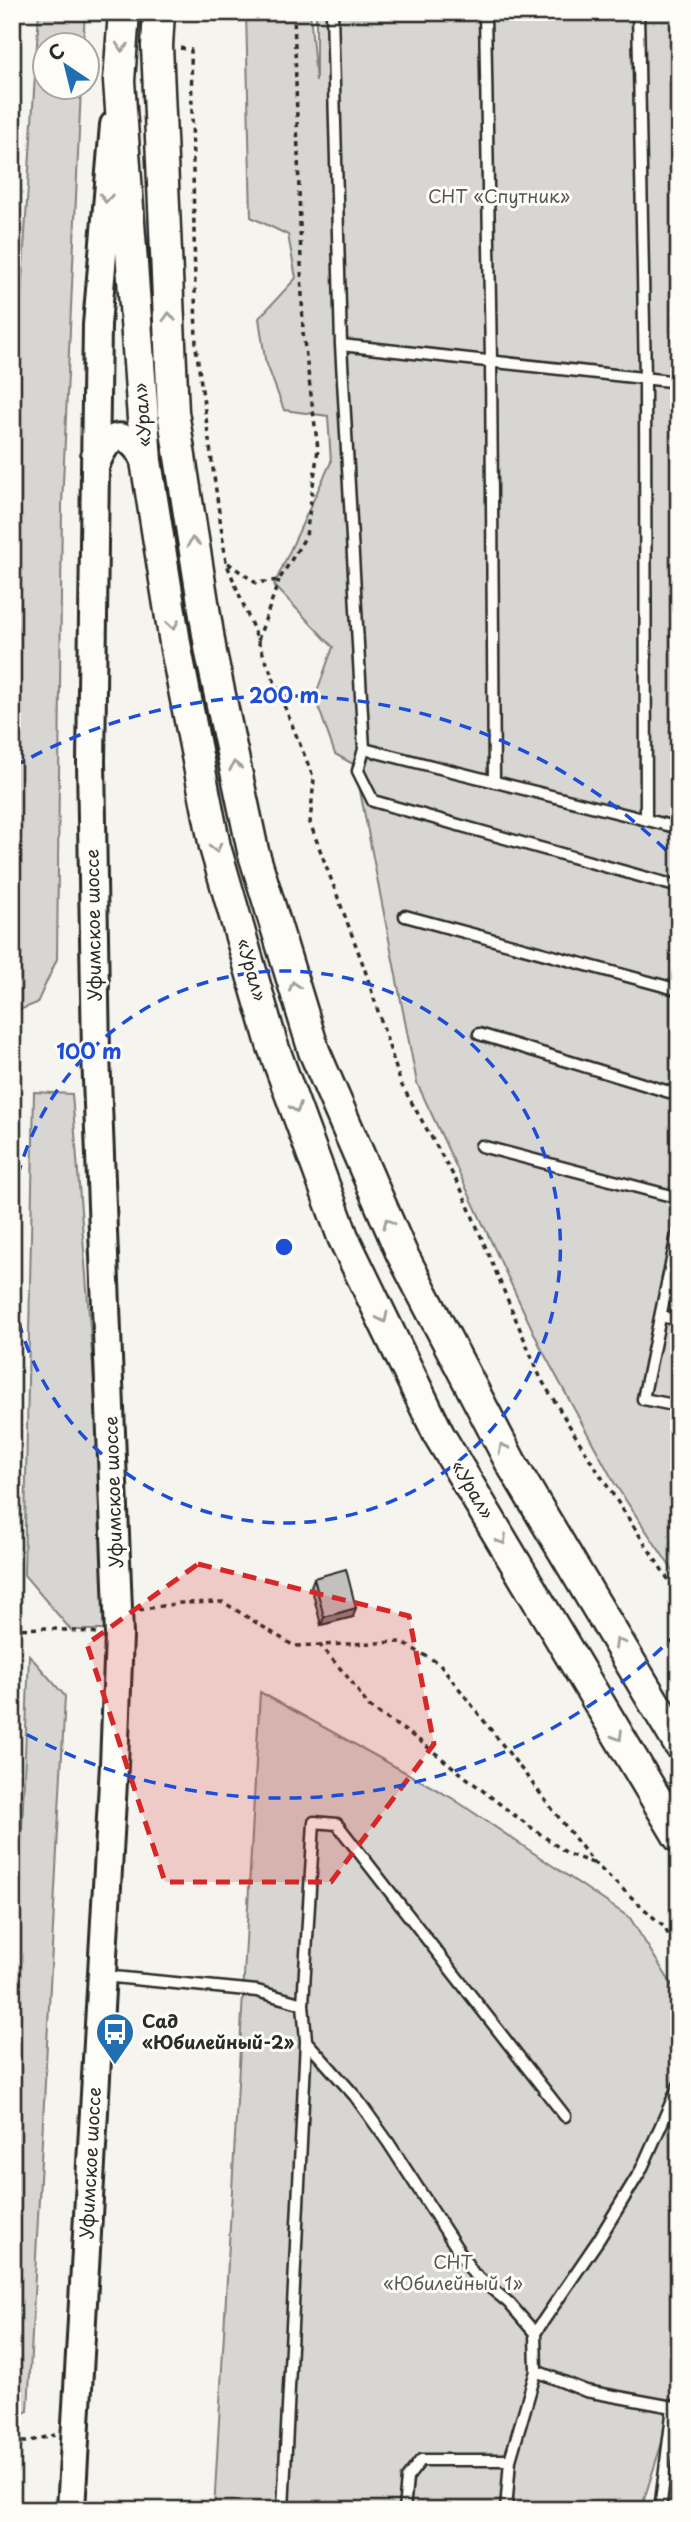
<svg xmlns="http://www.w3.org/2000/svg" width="691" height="2522" viewBox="0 0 691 2522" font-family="'Playpen Sans',sans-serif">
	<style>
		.green { fill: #d7d6d2; stroke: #81807e; stroke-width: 2 }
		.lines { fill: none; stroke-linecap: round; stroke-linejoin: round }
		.service-casing { stroke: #2b2b2b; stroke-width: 15 }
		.secondary-casing { stroke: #2b2b2b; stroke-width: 32 }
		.primary-casing { stroke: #2b2b2b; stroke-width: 35 }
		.path { stroke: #2b2b2b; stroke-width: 3.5; stroke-dasharray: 5 5; stroke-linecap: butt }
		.service { stroke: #fdfcf7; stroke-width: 10 }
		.secondary { stroke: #fdfcf7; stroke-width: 26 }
		.primary { stroke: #fdfcf7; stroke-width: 30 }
		.wall { fill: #a7a6a3; stroke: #2b2b2b; stroke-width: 2 }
		.shaded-wall { fill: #888785; stroke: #2b2b2b; stroke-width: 2 }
		.building { fill: #c2c1be; stroke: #2b2b2b; stroke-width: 2 }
		.oneway { stroke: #9e9e9b }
		.marked { fill: #d62828; fill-opacity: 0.2; stroke: #d62828; stroke-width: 5; stroke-dasharray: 14 9; stroke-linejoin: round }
		.ring { fill: none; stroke: #1d4ed8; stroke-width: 3.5; stroke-dasharray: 12 9 }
		.labels { text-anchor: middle; stroke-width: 6; stroke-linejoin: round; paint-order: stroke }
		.park-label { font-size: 18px; fill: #565655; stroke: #fdfcf7 }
		.street-label { font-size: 18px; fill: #2b2b2b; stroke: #fdfcf7 }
		.poi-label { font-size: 18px; font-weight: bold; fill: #2b2b2b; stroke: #fdfcf7; text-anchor: start }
		.centre { fill: #1d4ed8; stroke: #fdfcf7; stroke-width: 3.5 }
		.ring-label { font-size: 21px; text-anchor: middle; font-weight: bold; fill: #1d4ed8; stroke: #fdfcf7; stroke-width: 6; stroke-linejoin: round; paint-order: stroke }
	</style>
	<rect width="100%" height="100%" fill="#f5f4ef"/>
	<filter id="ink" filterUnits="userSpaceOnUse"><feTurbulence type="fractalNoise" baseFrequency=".0143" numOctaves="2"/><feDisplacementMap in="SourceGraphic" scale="14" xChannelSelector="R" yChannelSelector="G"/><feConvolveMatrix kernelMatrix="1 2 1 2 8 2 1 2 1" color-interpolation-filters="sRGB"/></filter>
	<g filter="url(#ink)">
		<path class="green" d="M 39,12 L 85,12 L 83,45 L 46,46 L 46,88 L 81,88 L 62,505 L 57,959 L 37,1003 L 12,1013 L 12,438 Z
			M 246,12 L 310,12 L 316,82 L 316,12 L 679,12 L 679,1580 L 615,1484 L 541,1348 L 417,1083 L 355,765 L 335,754 L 315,697 L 333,647 L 274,585 L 331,462 L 328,416 L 284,410 L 265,359 L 259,318 L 296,278 L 288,235 L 251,217 Z
			M 34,1092 L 72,1094 L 103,1497 L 104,1630 L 71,1630 L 24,1575 Z
			M 29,1655 L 65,1696 L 28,2411 L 12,2418 L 12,2076 Z
			M 260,1692 L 452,1798 L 630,1918 L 679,1996 L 679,2388 L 643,2503 L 643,2510 L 214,2510 Z"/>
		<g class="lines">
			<defs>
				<path id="service" d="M 332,12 L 341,345 L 364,749 L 358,771 L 373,801 L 679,887
					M 485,12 L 491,361 L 494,782
					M 638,12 L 645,378 L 646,820
					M 341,345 L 679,382
					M 364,749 L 679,828
					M 405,916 L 679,990
					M 479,1034 L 679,1095
					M 481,1146 L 679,1198
					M 679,1226 L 643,1399 L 679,1406
					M 661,1316 L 679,1320
					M 103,1976 L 257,1991 L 303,2004
					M 306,2041 L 355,2096 L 388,2142 L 473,2273 L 509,2303 L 535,2333
					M 536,2371 L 586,2391 L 673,2407 L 660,2510
					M 283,2510 L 306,2041 L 303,2004 L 314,1822 L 337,1824 L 565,2116
					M 404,2510 L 407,2478 L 421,2460 L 510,2460
					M 506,2510 L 510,2460 L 536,2371 L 535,2333 L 599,2239 L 641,2170 L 679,2085"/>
				<path id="secondary" d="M 95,467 C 108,431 125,426 146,461
					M 71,2510 L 114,1765 L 119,1635 L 96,1054 L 91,762 L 97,325 L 114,125"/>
				<path id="primary" d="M 124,12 L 119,81 L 146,461 L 176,649 L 215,847 L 272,1044 L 343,1237 L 439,1435 L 679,1837
					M 159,12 L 157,46 L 173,412 L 211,653 L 253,851 L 314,1051 L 401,1252 L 511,1463 L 679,1744"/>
			</defs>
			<use href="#service" class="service-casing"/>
			<use href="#secondary" class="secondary-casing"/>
			<use href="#primary" class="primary-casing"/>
			<path class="path" d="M 180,48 L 191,50 L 196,347 L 226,562 L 314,779 L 310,823 L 364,967 L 401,1084 L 461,1189 L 541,1379 L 591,1461 L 679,1596
				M 228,563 L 256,583 L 279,580 L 306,536 L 318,449 L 303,333 L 294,12
				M 258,640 L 279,580
				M 139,1610 L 180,1603 L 223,1602 L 294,1646 L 401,1642 L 440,1664 L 594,1863 L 664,1927 L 679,1952
				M 12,1629 L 45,1628 L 96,1633
				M 319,1644 L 351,1681 L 369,1707 L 416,1738 L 510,1812 L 568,1854 L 593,1863
				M 12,2442 L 26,2442 L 55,2435"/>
			<use href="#service" class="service"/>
			<use href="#secondary" class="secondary"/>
			<use href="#primary" class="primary"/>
		</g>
		<path class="wall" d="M 314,1578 L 353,1617 L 321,1625 L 311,1586 Z"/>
		<path class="shaded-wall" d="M 356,1608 L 353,1617 L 321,1625 L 324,1617 Z"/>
		<path class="building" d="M 346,1569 L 356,1608 L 324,1617 L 314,1578 Z"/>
		<defs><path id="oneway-chevron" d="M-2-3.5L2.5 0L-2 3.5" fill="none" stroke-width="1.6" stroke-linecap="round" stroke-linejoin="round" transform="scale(1.75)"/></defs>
		<g class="oneway">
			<use href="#oneway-chevron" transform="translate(122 47) rotate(94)"/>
			<use href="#oneway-chevron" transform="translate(106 198) rotate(95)"/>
			<use href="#oneway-chevron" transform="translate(169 317) rotate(-92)"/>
			<use href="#oneway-chevron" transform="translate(193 542) rotate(-99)"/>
			<use href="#oneway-chevron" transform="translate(173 625) rotate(81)"/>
			<use href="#oneway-chevron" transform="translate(235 766) rotate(-102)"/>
			<use href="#oneway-chevron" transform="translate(216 848) rotate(76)"/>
			<use href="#oneway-chevron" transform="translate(294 986) rotate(-107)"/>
			<use href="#oneway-chevron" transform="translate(296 1108) rotate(70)"/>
			<use href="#oneway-chevron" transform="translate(388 1223) rotate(-113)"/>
			<use href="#oneway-chevron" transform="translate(383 1318) rotate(64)"/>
			<use href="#oneway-chevron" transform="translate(503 1448) rotate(-118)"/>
			<use href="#oneway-chevron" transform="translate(502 1540) rotate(59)"/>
			<use href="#oneway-chevron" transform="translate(619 1643) rotate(-121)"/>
			<use href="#oneway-chevron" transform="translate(618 1736) rotate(59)"/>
		</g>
	</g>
	<path class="marked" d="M 198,1564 L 409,1616 L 434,1744 L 331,1882 L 165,1882 L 87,1644 Z"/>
	<g class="ring">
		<path d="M13 1197A276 276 0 1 1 13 1297"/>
		<path d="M677 1633A551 551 0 0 1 13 1727M13 767A551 551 0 0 1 677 861"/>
	</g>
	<defs>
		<symbol id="bus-pin" viewBox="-11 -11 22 30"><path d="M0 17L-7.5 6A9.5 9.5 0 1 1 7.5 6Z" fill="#1f6fb2" stroke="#fdfcf7"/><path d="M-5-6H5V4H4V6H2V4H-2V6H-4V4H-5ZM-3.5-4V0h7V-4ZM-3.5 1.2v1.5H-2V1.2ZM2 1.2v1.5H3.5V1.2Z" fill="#fff"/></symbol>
	</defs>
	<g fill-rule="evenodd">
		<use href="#bus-pin" x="93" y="2010" width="44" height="60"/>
	</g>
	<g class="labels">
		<g class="park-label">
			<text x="499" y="203">СНТ «Спутник»</text>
			<text x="453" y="2269">СНТ<tspan x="453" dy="21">«Юбилейный 1»</tspan></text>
		</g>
		<g class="street-label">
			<text transform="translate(143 415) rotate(-94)" y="6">«Урал»</text>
			<text transform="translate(94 925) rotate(-91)" y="6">Уфимское шоссе</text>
			<text transform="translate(251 970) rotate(74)" y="6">«Урал»</text>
			<text transform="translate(472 1490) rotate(59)" y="6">«Урал»</text>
			<text transform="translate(114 1492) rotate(-92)" y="6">Уфимское шоссе</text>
			<text transform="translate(91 2163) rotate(-87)" y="6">Уфимское шоссе</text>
		</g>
		<g class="poi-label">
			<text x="142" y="2028">Сад<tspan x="142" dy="21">«Юбилейный-2»</tspan></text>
		</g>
	</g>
	<circle cx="284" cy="1247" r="10" class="centre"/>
	<g class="ring-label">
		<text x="284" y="703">200 m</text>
		<text x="89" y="1059">100 m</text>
	</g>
	<rect width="691" height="2522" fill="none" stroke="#fdfcf7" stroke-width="42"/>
	<rect x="21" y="21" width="649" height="2480" fill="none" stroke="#2b2b2b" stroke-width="2.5" filter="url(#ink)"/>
	<g transform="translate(66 66) rotate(325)"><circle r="33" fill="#fdfcf7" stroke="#a9a8a5" stroke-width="2"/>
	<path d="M0-5L12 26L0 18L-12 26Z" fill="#1f6fb2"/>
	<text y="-10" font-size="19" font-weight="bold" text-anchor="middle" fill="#2b2b2b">С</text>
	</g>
</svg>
